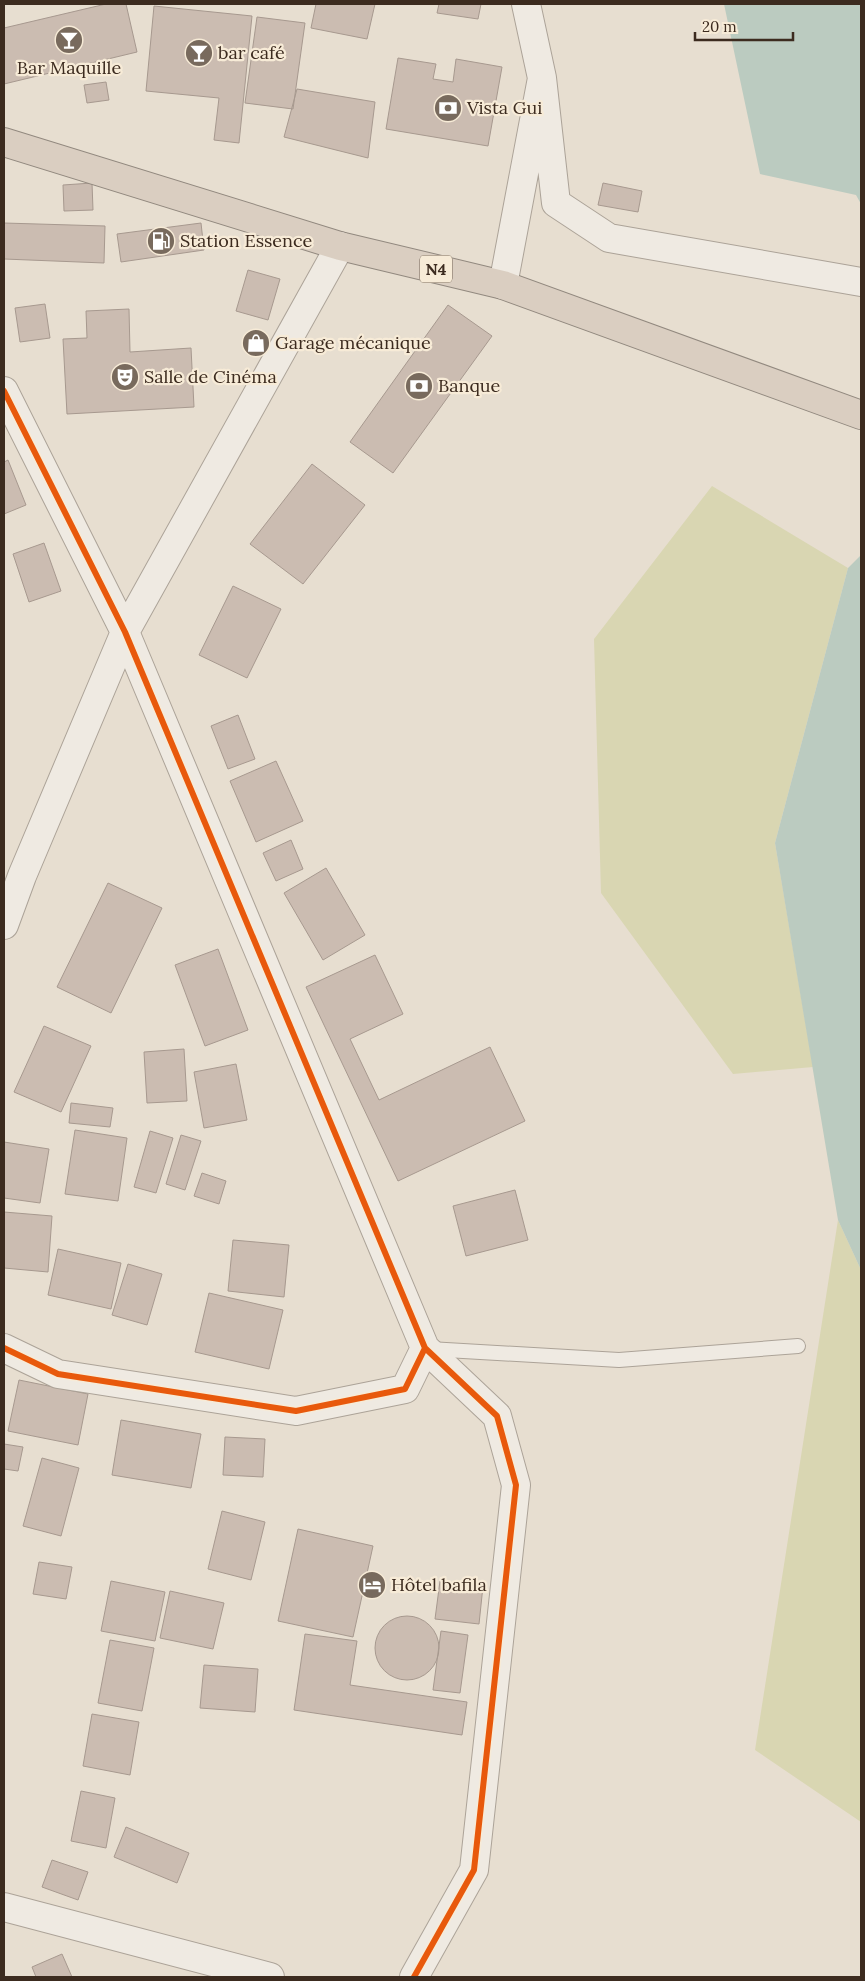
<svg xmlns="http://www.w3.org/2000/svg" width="865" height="1981" viewBox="0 0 865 1981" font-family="Lora,serif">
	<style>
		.green { fill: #d9d6b2 }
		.water { fill: #bbcbc0 }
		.building { fill: #cbbcb1; stroke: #a7998f }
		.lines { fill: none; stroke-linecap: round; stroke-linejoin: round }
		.lane-casing { stroke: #aca398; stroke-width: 16 }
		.street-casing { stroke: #aca398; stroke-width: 30 }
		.highway-casing { stroke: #92897f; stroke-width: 30 }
		.lane { stroke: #efeae2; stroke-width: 14 }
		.street { stroke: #efeae2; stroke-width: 28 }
		.highway { stroke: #dacec1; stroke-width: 28 }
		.cycleway-casing { stroke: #f7ebd7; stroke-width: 9 }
		.cycleway { stroke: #e8590c; stroke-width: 6 }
		.labels { text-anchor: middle; stroke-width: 4.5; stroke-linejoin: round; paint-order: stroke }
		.shield { fill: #f7ebd7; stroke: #746556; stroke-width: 1 }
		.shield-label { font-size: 16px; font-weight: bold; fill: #3c2b1f }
		.poi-label { font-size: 18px; fill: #3c2b1f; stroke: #f7ebd7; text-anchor: start }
	</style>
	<rect width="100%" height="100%" fill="#e7ded0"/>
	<path class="green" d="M 712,486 L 848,568 L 775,843 L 813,1067 L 733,1074 L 601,893 L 594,639 Z
		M 838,1220 L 861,1270 L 861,1822 L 755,1750 Z"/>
	<path class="water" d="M 724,4 L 861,4 L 861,204 L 856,195 L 760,174 Z
		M 861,555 L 861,1270 L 838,1220 L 775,843 L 848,568 Z"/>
	<path class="building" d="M 106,4 L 126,4 L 137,52 L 4,84 L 4,28 Z
		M 316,4 L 375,4 L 367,39 L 311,28 Z
		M 439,4 L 481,4 L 478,19 L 437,13 Z
		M 154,6 L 252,16 L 239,143 L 214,140 L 219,98 L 146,91 Z
		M 257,17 L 305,23 L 293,109 L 245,103 Z
		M 398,58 L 436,64 L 433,79 L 453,82 L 456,59 L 502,67 L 488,146 L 386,129 Z
		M 106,82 L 109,100 L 87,103 L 84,85 Z
		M 297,89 L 375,102 L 368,158 L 284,137 Z
		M 92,183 L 93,210 L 64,211 L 63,185 Z
		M 603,183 L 642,191 L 638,212 L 598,205 Z
		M 4,223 L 105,226 L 104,263 L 4,259 Z
		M 201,223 L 204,250 L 121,262 L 117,234 Z
		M 248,270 L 280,279 L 268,320 L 236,311 Z
		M 45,304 L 50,338 L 20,342 L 15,308 Z
		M 448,305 L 492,336 L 393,473 L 350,442 Z
		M 129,309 L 130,352 L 191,348 L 194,407 L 67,414 L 63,339 L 87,338 L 86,311 Z
		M 8,460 L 26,505 L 4,514 L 4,462 Z
		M 312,464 L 365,505 L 303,584 L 250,544 Z
		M 44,543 L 61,591 L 29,602 L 13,554 Z
		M 233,586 L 281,609 L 247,678 L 199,655 Z
		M 238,715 L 255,759 L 228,769 L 211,726 Z
		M 276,761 L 303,821 L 256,842 L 230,781 Z
		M 291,840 L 303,869 L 276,881 L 263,853 Z
		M 326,868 L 365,935 L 323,960 L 284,893 Z
		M 108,883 L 162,908 L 111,1013 L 57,987 Z
		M 218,949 L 248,1030 L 205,1046 L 175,965 Z
		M 375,955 L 403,1014 L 350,1039 L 379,1100 L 490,1047 L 525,1121 L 398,1181 L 306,987 Z
		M 44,1026 L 91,1046 L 61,1112 L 14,1092 Z
		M 184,1049 L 187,1101 L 147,1103 L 144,1052 Z
		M 236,1064 L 247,1120 L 204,1128 L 194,1072 Z
		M 71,1103 L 113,1108 L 110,1127 L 69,1123 Z
		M 75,1130 L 127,1138 L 118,1201 L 65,1194 Z
		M 150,1131 L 173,1138 L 156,1193 L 134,1187 Z
		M 181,1135 L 201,1141 L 185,1190 L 166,1184 Z
		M 4,1142 L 49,1149 L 40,1203 L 4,1198 Z
		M 202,1173 L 226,1181 L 219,1204 L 194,1196 Z
		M 515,1190 L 528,1240 L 466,1256 L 453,1206 Z
		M 4,1212 L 52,1216 L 48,1272 L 4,1268 Z
		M 233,1240 L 289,1245 L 284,1297 L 228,1291 Z
		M 58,1249 L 121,1263 L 111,1309 L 48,1295 Z
		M 128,1264 L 162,1274 L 147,1325 L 112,1315 Z
		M 209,1293 L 283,1310 L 269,1369 L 195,1352 Z
		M 19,1380 L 88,1394 L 78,1445 L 8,1431 Z
		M 121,1420 L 201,1434 L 191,1488 L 112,1475 Z
		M 225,1437 L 265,1439 L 263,1477 L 223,1475 Z
		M 4,1444 L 23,1447 L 18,1471 L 4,1469 Z
		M 42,1458 L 79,1468 L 61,1536 L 23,1526 Z
		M 222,1511 L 265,1522 L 251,1580 L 208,1569 Z
		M 298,1529 L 373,1546 L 353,1637 L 278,1621 Z
		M 39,1562 L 72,1567 L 66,1599 L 33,1594 Z
		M 111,1581 L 165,1592 L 155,1641 L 101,1631 Z
		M 440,1581 L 483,1586 L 479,1624 L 435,1619 Z
		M 170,1591 L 224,1603 L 213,1649 L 160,1638 Z
		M375 1648a32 32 0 1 1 64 0a32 32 0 1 1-64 0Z
		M 441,1631 L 468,1635 L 460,1693 L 433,1690 Z
		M 305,1634 L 357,1641 L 350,1685 L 467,1702 L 462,1735 L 294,1710 Z
		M 110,1640 L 154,1648 L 142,1711 L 98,1703 Z
		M 204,1665 L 258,1669 L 255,1712 L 200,1708 Z
		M 92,1714 L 139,1722 L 130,1775 L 83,1766 Z
		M 81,1791 L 115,1798 L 106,1848 L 71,1841 Z
		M 126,1827 L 189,1853 L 177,1883 L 114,1857 Z
		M 52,1860 L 88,1872 L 78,1900 L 42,1887 Z
		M 62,1954 L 72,1977 L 36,1977 L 32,1967 Z"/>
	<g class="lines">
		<defs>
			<path id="lane" d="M 429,1349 L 619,1360 L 798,1346"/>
			<path id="street" d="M 542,78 L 556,203 L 609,238 L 861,282
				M 503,285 L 542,78 L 526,4
				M 4,391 L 125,632 L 425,1348 L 405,1389 L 296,1411 L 58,1374 L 4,1348
				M 4,925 L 22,876 L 125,632 L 340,246
				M 4,1907 L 270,1977
				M 414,1977 L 474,1870 L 516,1485 L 497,1416 L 425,1348"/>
			<path id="highway" d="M 4,142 L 340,246 L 503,285 L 861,415"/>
		</defs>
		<use href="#lane" class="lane-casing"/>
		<use href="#street" class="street-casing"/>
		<use href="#highway" class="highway-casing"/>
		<use href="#lane" class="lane"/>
		<use href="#street" class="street"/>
		<use href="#highway" class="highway"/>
		<defs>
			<path id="cycleway" d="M 4,391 L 125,632 L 425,1348 L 405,1389 L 296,1411 L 58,1374 L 4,1348
				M 414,1977 L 474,1870 L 516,1485 L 497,1416 L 425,1348"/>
		</defs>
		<use href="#cycleway" class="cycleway-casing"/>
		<use href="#cycleway" class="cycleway"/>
	</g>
	<defs>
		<symbol id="bar-disc" viewBox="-11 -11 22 22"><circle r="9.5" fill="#786a5d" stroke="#f7ebd7"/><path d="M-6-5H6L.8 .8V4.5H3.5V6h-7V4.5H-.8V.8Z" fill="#fff"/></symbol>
		<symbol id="bank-disc" viewBox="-11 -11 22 22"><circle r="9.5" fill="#786a5d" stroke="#f7ebd7"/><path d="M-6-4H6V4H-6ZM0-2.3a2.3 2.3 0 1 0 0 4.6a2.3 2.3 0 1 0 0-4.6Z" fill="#fff"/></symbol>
		<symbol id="fuel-disc" viewBox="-11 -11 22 22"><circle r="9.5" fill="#786a5d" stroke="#f7ebd7"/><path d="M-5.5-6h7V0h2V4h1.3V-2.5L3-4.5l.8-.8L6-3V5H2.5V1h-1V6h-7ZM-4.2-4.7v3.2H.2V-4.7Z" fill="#fff"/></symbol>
		<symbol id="shop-disc" viewBox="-11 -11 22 22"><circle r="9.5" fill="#786a5d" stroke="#f7ebd7"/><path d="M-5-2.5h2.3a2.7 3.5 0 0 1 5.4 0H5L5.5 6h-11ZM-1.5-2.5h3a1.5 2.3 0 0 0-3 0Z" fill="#fff"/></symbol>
		<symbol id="theatre-disc" viewBox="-11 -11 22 22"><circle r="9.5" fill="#786a5d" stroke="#f7ebd7"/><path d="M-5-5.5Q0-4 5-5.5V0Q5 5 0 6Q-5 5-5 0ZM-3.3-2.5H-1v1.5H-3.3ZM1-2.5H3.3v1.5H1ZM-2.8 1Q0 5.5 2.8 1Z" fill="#fff"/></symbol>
		<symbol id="hotel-disc" viewBox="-11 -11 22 22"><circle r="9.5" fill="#786a5d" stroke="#f7ebd7"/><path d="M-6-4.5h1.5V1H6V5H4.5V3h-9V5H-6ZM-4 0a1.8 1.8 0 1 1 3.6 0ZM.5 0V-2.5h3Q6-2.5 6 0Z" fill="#fff"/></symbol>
	</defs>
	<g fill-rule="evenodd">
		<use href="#bar-disc" x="53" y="24" width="32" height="32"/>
		<use href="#bar-disc" x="183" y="37" width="32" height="32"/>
		<use href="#bank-disc" x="432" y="92" width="32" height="32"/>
		<use href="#fuel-disc" x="145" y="225" width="32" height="32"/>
		<use href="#shop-disc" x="240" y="327" width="32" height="32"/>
		<use href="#theatre-disc" x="109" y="361" width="32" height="32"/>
		<use href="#bank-disc" x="403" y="370" width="32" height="32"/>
		<use href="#hotel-disc" x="356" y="1569" width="32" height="32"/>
	</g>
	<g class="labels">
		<rect class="shield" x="420" y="255.5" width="32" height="27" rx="4"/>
		<g class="shield-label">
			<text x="436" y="275">N4</text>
		</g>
		<g class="poi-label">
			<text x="218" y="59">bar café</text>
			<text x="69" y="74" text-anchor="middle">Bar Maquille</text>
			<text x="467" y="114">Vista Gui</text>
			<text x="180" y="247">Station Essence</text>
			<text x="275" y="349">Garage mécanique</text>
			<text x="144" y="383">Salle de Cinéma</text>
			<text x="438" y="392">Banque</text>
			<text x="391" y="1591">Hôtel bafila</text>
		</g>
	</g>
	<rect width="865" height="1981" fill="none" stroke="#3c2b1f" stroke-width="10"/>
	<path d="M695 32v8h98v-8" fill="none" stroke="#3c2b1f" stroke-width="2.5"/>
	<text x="702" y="32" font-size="15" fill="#3c2b1f" stroke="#f7ebd7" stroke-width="4" paint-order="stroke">20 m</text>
</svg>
